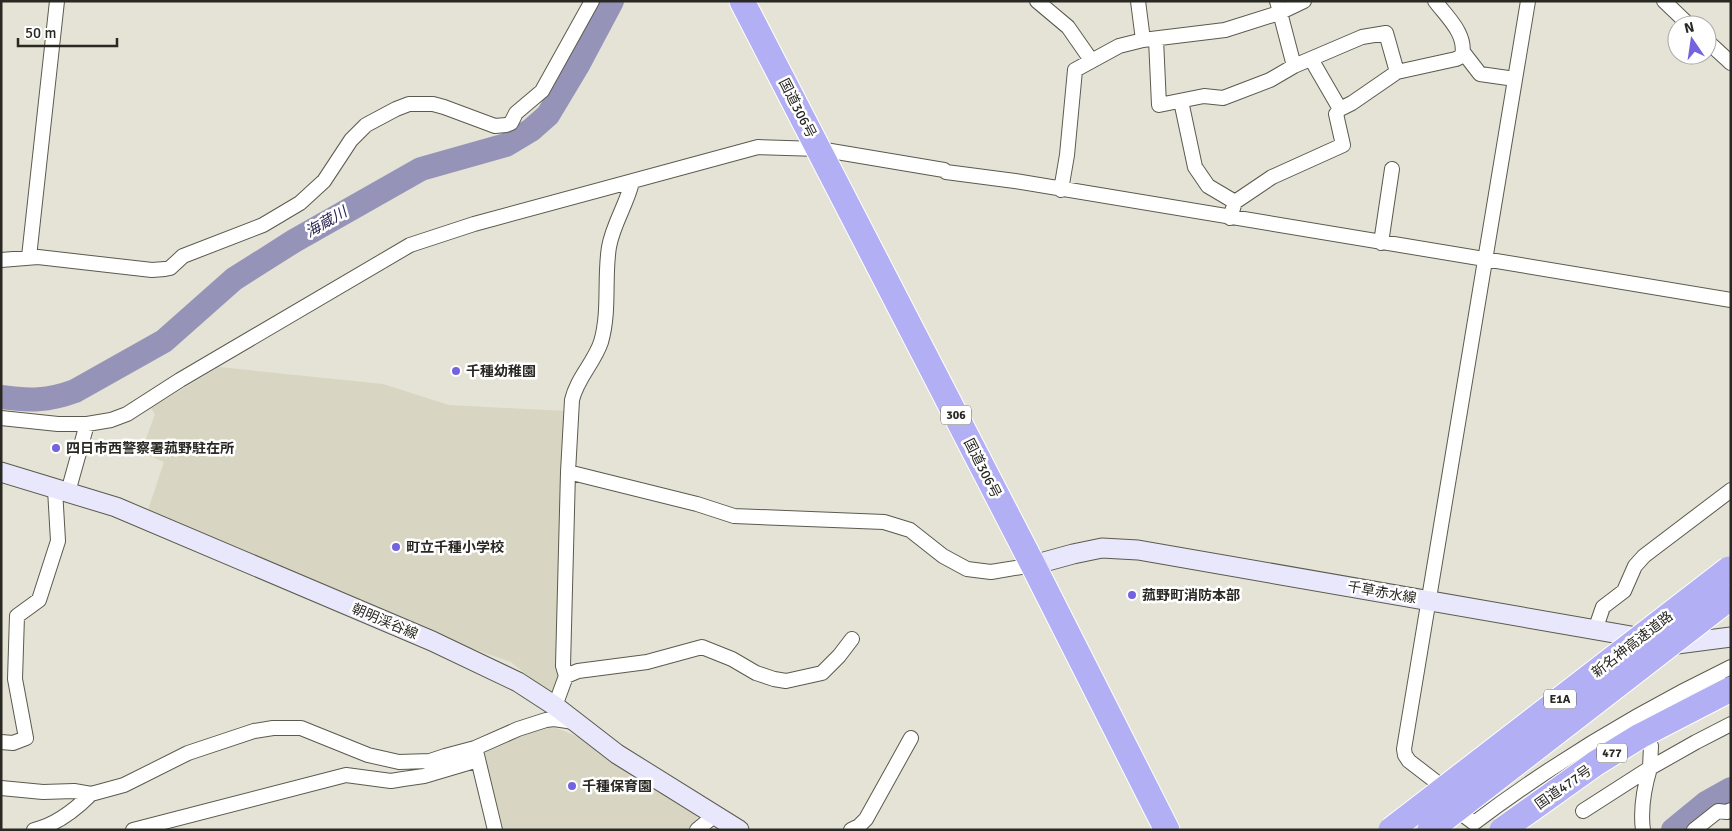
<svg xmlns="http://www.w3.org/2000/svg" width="1732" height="831" viewBox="0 0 1732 831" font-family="Signika,'Noto Sans JP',sans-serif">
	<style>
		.built { fill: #d8d6c2 }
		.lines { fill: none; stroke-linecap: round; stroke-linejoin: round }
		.river { stroke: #9594b8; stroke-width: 24 }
		.street-casing { stroke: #5b5a4e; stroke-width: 16 }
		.secondary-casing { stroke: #5b5a4e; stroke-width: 21 }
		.highway-casing { stroke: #fff; stroke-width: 27 }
		.street { stroke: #fff; stroke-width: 14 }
		.secondary { stroke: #e8e7fc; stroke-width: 19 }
		.highway { stroke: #b2aff4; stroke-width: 25 }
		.highway-bridge-casing { stroke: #fff; stroke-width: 27; stroke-linecap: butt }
		.highway-bridge { stroke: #b2aff4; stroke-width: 25 }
		.poi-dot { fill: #7463de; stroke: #fff; stroke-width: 2 }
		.labels { text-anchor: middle; stroke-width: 5; stroke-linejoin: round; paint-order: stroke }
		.shield { fill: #fff; stroke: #696865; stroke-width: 1 }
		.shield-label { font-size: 12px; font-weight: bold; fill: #292823 }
		.street-label { font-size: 14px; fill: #292823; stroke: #fff }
		.poi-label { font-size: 14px; font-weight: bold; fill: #292823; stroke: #fff; text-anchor: start }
		.water-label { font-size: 15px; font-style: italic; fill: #2b2554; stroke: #fff }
	</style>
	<rect width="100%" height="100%" fill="#e4e3d5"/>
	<path class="built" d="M 219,367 L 383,384 L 449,405 L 566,411 L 559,679 L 554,694 L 539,685 L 511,662 L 445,639 L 311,583 L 148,510 L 164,462 L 141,452 L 155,414 L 151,408 Z
		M 549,725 L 586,740 L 698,814 L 696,822 L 687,830 L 501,830 L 482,758 L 485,751 L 518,736 Z"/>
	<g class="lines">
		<path class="river" d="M 1,397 C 29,401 48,401 75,391 L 164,341 L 234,279 L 294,241 L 421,169 L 506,145 L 531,130 L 548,115 L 578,65 L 612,1
			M 1673,830 L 1706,803 L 1731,789"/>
		<defs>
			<path id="street" d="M 1037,1 L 1068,27 L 1091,60
				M 1138,1 L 1143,40
				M 1528,1 L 1404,749 L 1405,755 L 1409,761 L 1435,781 L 1454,808 L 1474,823 C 1555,762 1640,711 1731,667
				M 1664,1 L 1689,25
				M 1156,39 L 1159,105 L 1204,96 L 1223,98 L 1270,80 L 1294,66 L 1277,1
				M 1707,41 L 1731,63
				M 1463,52 L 1480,74 L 1515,79
				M 1311,59 L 1340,109
				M 1294,66 L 1362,37 L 1386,33 L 1397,72
				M 1181,101 L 1195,167 L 1208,186 L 1235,202
				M 1061,190 L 1067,155 L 1075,70 L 1119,46 L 1143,40 L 1225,30 L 1279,13 L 1304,1
				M 1230,218 L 1235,202 L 1272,177 L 1343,145 L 1336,114 L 1340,109 L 1352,103 L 1397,72 L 1456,59 L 1462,56 C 1467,34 1447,17 1435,1
				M 1381,243 L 1392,169
				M 29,257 L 57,1
				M 1,260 L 38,257 L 152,270 L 165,269 L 170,268 L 183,256 L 263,225 L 300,203 L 324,181 L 351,140 L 366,125 L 396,109 L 409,104 L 433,104 L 444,107 L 495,126 L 506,125 L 511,123 L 516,113 L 542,91 L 592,1
				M 1,418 L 58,424 L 87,424 L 111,420 L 127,414 L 180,380 L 410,245 L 474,224 L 758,147 L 819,149 L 944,170 L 946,172 L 1015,181 L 1731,300
				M 568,472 L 697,504 L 734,516 L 884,522 L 910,530 L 943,556 L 967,569 L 991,572 L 1033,565
				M 68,492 L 87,424
				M 1595,630 L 1603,607 L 1624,591 L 1635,566 L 1644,556 L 1731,490
				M 566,676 L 578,671 L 647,662 L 702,647 L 732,659 L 756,673 L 774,679 L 786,681 L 822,673 L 839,656 L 852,639
				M 555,706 L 566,676 L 563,666 L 568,472 L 572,400 C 577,378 594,363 601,342 C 610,311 604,278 609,247 C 613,224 627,204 632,182
				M 1,742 L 13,743 L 26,738 L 15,679 L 17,616 L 39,600 L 58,541 L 55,489
				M 476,751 L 495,830
				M 1,788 L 43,792 L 74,791 L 91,794 L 124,785 L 188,753 L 254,731 L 273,728 L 301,728 L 368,755 L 399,762 L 430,761 L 445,756 L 475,748 L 518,729 L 546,720 L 554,719 L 574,722
				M 1583,811 L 1650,768 L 1651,746 L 1643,730
				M 34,830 C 56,825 75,810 91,794
				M 133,830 L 346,775 L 391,781 L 403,779 L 424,776 L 478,760
				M 697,830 L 715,815
				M 851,830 L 859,826 L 866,819 L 911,738
				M 1643,830 C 1640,808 1644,788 1650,768 L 1696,742 L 1731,724
				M 1694,830 L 1718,811 L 1727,812 L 1731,810"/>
			<path id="secondary" d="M 1,472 L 116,507 L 432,641 L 518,682 L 555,706 L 617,754 L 739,830
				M 1033,565 L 1073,554 L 1102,548 L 1138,550 L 1677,644 L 1731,637"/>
			<path id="highway" d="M 742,1 L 1033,565 L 1167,830"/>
		</defs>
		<use href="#street" class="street-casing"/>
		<use href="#secondary" class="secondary-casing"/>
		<use href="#highway" class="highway-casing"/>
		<use href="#street" class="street"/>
		<use href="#secondary" class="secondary"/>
		<use href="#highway" class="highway"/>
		<defs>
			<path id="highway-bridge" d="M 1391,830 L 1729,569
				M 1430,830 L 1731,597
				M 1502,830 L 1596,763 L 1640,736 L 1731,689"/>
		</defs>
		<use href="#highway-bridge" class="highway-bridge-casing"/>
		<use href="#highway-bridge" class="highway-bridge"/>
	</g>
	<g class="poi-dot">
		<circle cx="456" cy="371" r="5"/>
		<circle cx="56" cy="448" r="5"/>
		<circle cx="396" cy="547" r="5"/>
		<circle cx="1132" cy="595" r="5"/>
		<circle cx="572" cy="786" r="5"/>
	</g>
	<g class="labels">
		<g class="shield">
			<rect x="941" y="405.5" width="30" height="19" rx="4"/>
			<rect x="1544" y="689.5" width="32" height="19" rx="4"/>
			<rect x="1597" y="743.5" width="30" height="19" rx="4"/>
		</g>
		<g class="shield-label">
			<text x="956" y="419">306</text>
			<text x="1560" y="703">E1A</text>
			<text x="1612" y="757">477</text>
		</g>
		<g class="street-label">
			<text transform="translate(798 108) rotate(63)" y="5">国道306号</text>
			<text transform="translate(983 468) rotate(63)" y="5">国道306号</text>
			<text transform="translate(1382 592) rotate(10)" y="5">千草赤水線</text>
			<text transform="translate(385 621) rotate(23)" y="5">朝明渓谷線</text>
			<text transform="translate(1632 644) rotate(-38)" y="5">新名神高速道路</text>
			<text transform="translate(1563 787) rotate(-35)" y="5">国道477号</text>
		</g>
		<g class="poi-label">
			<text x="466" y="376">千種幼稚園</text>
			<text x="66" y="453">四日市西警察署菰野駐在所</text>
			<text x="406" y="552">町立千種小学校</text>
			<text x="1142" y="600">菰野町消防本部</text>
			<text x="582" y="791">千種保育園</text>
		</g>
		<g class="water-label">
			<text transform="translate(326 222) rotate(-30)" y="5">海蔵川</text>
		</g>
	</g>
	<rect width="1732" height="831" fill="none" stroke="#292823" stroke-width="5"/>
	<g transform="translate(1692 40) rotate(347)"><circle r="24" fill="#ffffff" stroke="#a9a9a7"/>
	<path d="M0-4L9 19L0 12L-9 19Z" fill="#7463de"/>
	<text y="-8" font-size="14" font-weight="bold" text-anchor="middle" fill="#292823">N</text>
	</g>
	<path d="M18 38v8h99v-8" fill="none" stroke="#292823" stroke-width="2.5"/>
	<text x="25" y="38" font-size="15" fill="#292823" stroke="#ffffff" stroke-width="4" paint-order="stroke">50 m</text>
</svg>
